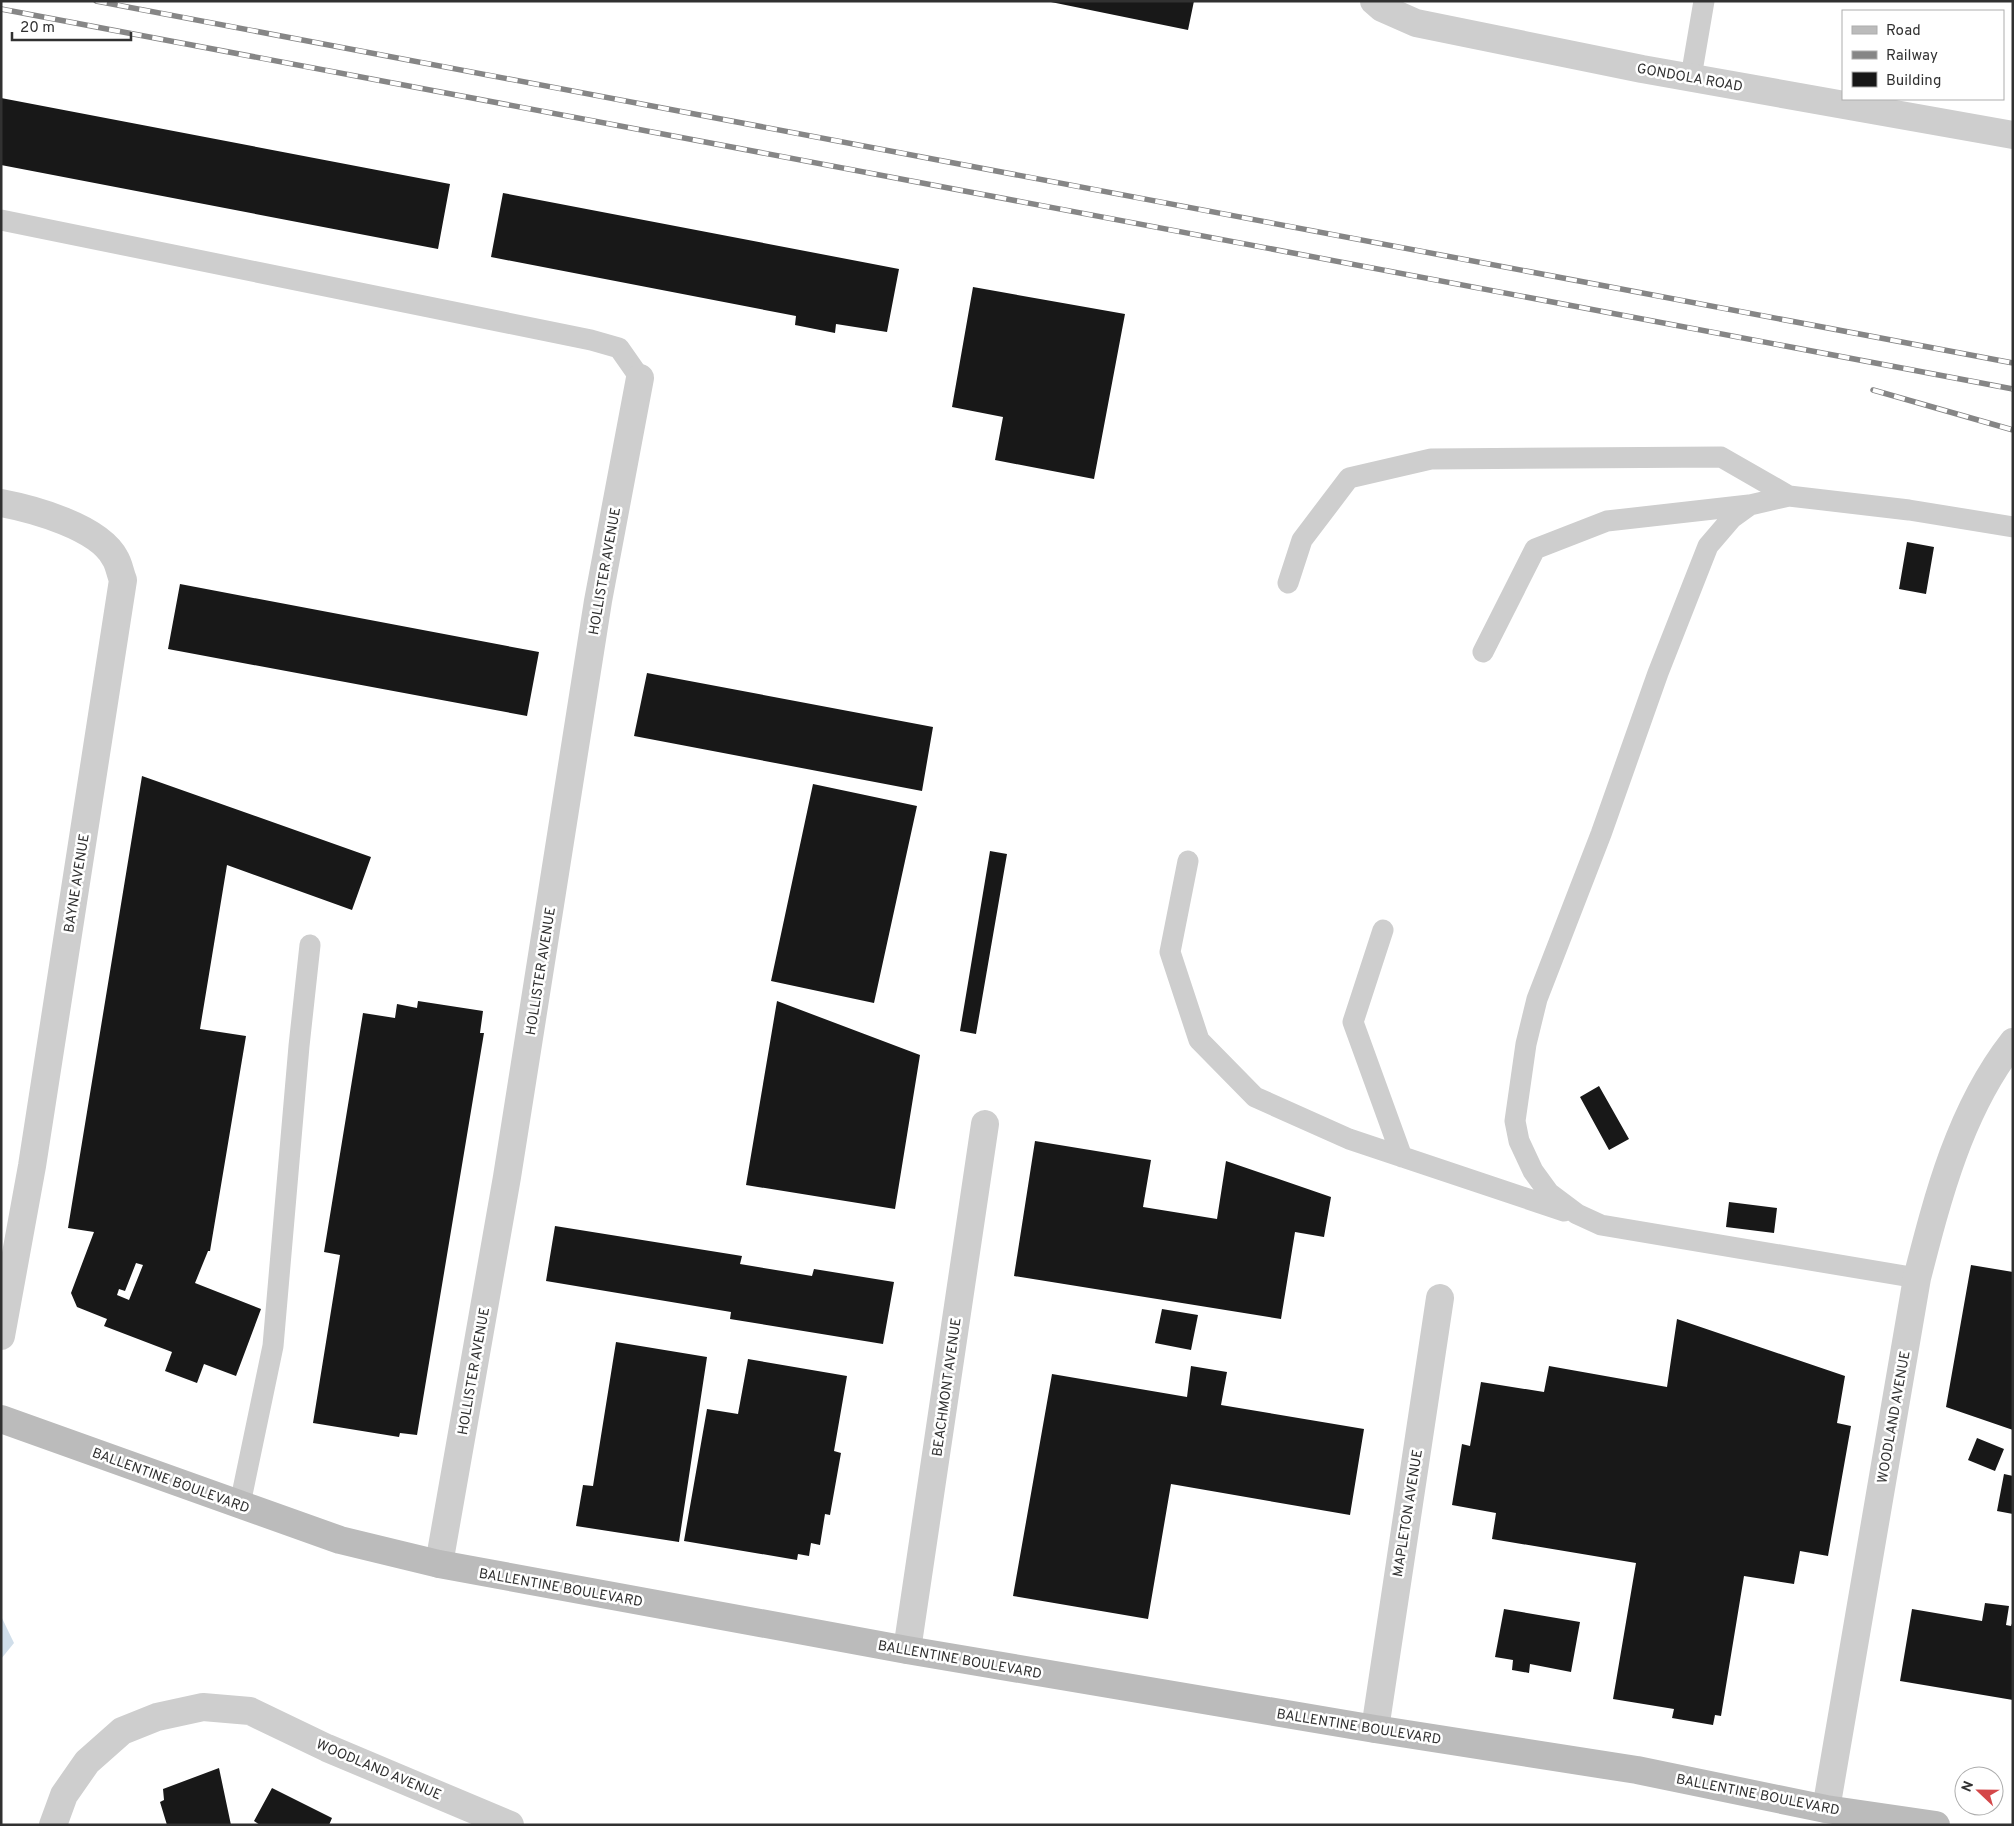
<svg xmlns="http://www.w3.org/2000/svg" width="2014" height="1826" viewBox="0 0 2014 1826" font-family="Overpass,sans-serif">
	<style>
		.water { fill: #d0deea }
		.building { fill: #181818; fill-rule: evenodd }
		.lines { fill: none; stroke-linecap: round; stroke-linejoin: round }
		.service { stroke: #cecece; stroke-width: 21 }
		.minor { stroke: #cecece; stroke-width: 28 }
		.secondary { stroke: #bbb; stroke-width: 28 }
		.rail-casing { stroke: #868686; stroke-width: 5.5 }
		.rail { stroke: #fff; stroke-width: 4; stroke-dasharray: 11; stroke-linecap: butt }
		.labels { text-anchor: middle; stroke-width: 5; stroke-linejoin: round; paint-order: stroke }
		.street-label { font-size: 14px; fill: #313131; stroke: #fff }
	</style>
	<rect width="100%" height="100%" fill="#fff"/>
	<path class="water" d="M 1,1616 L 14,1643 L 1,1659 Z"/>
	<path class="building" d="M 1046,1 L 1194,1 L 1188,30 Z
		M 1,98 L 450,184 L 438,249 L 1,165 Z
		M 503,193 L 899,269 L 887,332 L 836,324 L 835,333 L 795,325 L 796,316 L 491,257 Z
		M 973,287 L 1125,314 L 1094,479 L 995,460 L 1003,417 L 952,407 Z
		M 1907,542 L 1934,547 L 1926,594 L 1899,589 Z
		M 180,584 L 539,652 L 527,716 L 168,649 Z
		M 647,673 L 933,727 L 922,791 L 634,736 Z
		M 142,776 L 371,857 L 352,910 L 227,865 L 200,1029 L 246,1036 L 210,1251 L 208,1251 L 195,1283 L 261,1309 L 236,1376 L 204,1364 L 197,1383 L 165,1371 L 172,1352 L 104,1326 L 107,1319 L 77,1307 L 71,1293 L 94,1232 L 68,1228 ZM 136,1263 L 143,1265 L 129,1300 L 117,1295 L 119,1289 L 125,1291 Z
		M 813,784 L 917,806 L 874,1003 L 771,981 Z
		M 990,851 L 1007,854 L 976,1034 L 960,1031 Z
		M 418,1001 L 483,1011 L 480,1033 L 484,1033 L 417,1435 L 400,1433 L 399,1437 L 313,1423 L 340,1255 L 324,1252 L 363,1013 L 395,1018 L 397,1004 L 417,1008 Z
		M 777,1001 L 920,1055 L 895,1209 L 746,1185 Z
		M 1599,1086 L 1629,1139 L 1609,1150 L 1580,1097 Z
		M 1035,1141 L 1151,1160 L 1143,1207 L 1217,1219 L 1226,1161 L 1331,1197 L 1324,1237 L 1295,1232 L 1281,1319 L 1014,1276 Z
		M 1729,1202 L 1777,1208 L 1774,1233 L 1726,1227 Z
		M 555,1226 L 742,1256 L 740,1264 L 812,1276 L 814,1269 L 894,1282 L 883,1344 L 730,1319 L 731,1312 L 546,1281 Z
		M 1971,1265 L 2013,1272 L 2013,1430 L 1946,1407 Z
		M 1162,1309 L 1198,1315 L 1191,1350 L 1155,1343 Z
		M 1677,1319 L 1845,1376 L 1837,1423 L 1851,1426 L 1828,1556 L 1800,1551 L 1794,1584 L 1744,1576 L 1721,1716 L 1715,1715 L 1713,1725 L 1672,1718 L 1674,1709 L 1613,1699 L 1636,1563 L 1492,1539 L 1496,1513 L 1452,1505 L 1462,1444 L 1470,1446 L 1481,1382 L 1544,1392 L 1549,1366 L 1667,1387 Z
		M 616,1342 L 707,1357 L 679,1542 L 576,1526 L 583,1485 L 593,1486 Z
		M 748,1359 L 847,1376 L 834,1451 L 841,1453 L 830,1515 L 825,1514 L 820,1545 L 811,1543 L 809,1556 L 798,1554 L 797,1560 L 684,1541 L 707,1409 L 738,1414 Z
		M 1191,1366 L 1227,1372 L 1221,1405 L 1364,1429 L 1350,1515 L 1171,1484 L 1148,1619 L 1013,1596 L 1052,1374 L 1187,1397 Z
		M 1977,1438 L 2004,1449 L 1995,1471 L 1968,1460 Z
		M 2004,1474 L 2013,1476 L 2013,1514 L 1997,1511 Z
		M 1985,1603 L 2009,1606 L 2006,1625 L 2011,1626 L 2013,1621 L 2013,1700 L 1900,1681 L 1912,1609 L 1982,1621 Z
		M 1504,1609 L 1580,1622 L 1571,1672 L 1530,1664 L 1529,1673 L 1512,1670 L 1513,1660 L 1495,1657 Z
		M 219,1768 L 231,1825 L 167,1825 L 160,1802 L 164,1800 L 163,1789 Z
		M 272,1788 L 332,1818 L 329,1825 L 260,1825 L 254,1821 Z"/>
	<g class="lines">
		<path class="service" d="M 1691,77 L 1704,1
			M 1,220 L 591,340 L 619,348 L 640,378
			M 1288,583 L 1302,540 L 1349,478 L 1431,459 L 1721,457 L 1789,496
			M 1483,652 L 1535,549 L 1607,521 L 1749,505
			M 1188,861 L 1170,952 L 1199,1040 L 1255,1097 L 1349,1139 L 1564,1211
			M 1383,930 L 1353,1022 L 1402,1157
			M 1917,1278 L 1601,1225 L 1577,1214 L 1549,1193 L 1533,1171 L 1519,1141 L 1515,1121 L 1526,1044 L 1537,999 L 1601,834 L 1658,673 L 1708,546 L 1732,518 L 1750,505 L 1789,496 L 1909,510 L 2013,527
			M 240,1504 L 273,1346 L 299,1046 L 310,945"/>
		<path class="minor" d="M 1374,1 L 1382,8 L 1416,23 L 1642,69 L 2013,135
			M 1,503 C 33,509 99,527 115,558 C 119,564 120,573 123,580 L 32,1166 L 1,1336
			M 439,1564 L 507,1177 L 598,601 L 640,378
			M 907,1650 L 985,1124
			M 1375,1729 L 1440,1298
			M 1826,1809 L 1917,1278 C 1938,1196 1960,1110 2013,1042
			M 53,1825 L 64,1795 L 87,1762 L 122,1731 L 157,1717 L 203,1707 L 250,1711 L 327,1748 L 510,1825"/>
		<path class="secondary" d="M 1,1419 L 340,1540 L 439,1564 L 907,1650 L 1375,1729 L 1637,1770 L 1826,1809 L 1936,1825"/>
		<defs>
			<path id="rail" d="M 96,1 L 2013,363
				M 1,9 L 2013,389
				M 1873,390 L 2013,430"/>
		</defs>
		<use href="#rail" class="rail-casing"/>
		<use href="#rail" class="rail"/>
	</g>
	<g class="labels">
		<g class="street-label">
			<text transform="translate(1690 77) rotate(10)" y="5">GONDOLA ROAD</text>
			<text transform="translate(604 571) rotate(-80)" y="5">HOLLISTER AVENUE</text>
			<text transform="translate(76 883) rotate(-81)" y="5">BAYNE AVENUE</text>
			<text transform="translate(540 971) rotate(-81)" y="5">HOLLISTER AVENUE</text>
			<text transform="translate(473 1371) rotate(-80)" y="5">HOLLISTER AVENUE</text>
			<text transform="translate(946 1387) rotate(-82)" y="5">BEACHMONT AVENUE</text>
			<text transform="translate(1893 1417) rotate(-80)" y="5">WOODLAND AVENUE</text>
			<text transform="translate(171 1480) rotate(20)" y="5">BALLENTINE BOULEVARD</text>
			<text transform="translate(1407 1513) rotate(-81)" y="5">MAPLETON AVENUE</text>
			<text transform="translate(561 1587) rotate(10)" y="5">BALLENTINE BOULEVARD</text>
			<text transform="translate(960 1659) rotate(10)" y="5">BALLENTINE BOULEVARD</text>
			<text transform="translate(1359 1726) rotate(9)" y="5">BALLENTINE BOULEVARD</text>
			<text transform="translate(379 1769) rotate(23)" y="5">WOODLAND AVENUE</text>
			<text transform="translate(1758 1794) rotate(11)" y="5">BALLENTINE BOULEVARD</text>
		</g>
	</g>
	<rect width="2014" height="1826" fill="none" stroke="#313131" stroke-width="5"/>
	<rect x="1842" y="10" width="162" height="90" fill="#ffffff" stroke="#adadad"/>
	<rect x="1852" y="26" width="25" height="8" fill="#bbbbbb" stroke="#adadad"/>
	<text x="1886" y="35" font-size="15" fill="#313131">Road</text>
	<rect x="1852" y="51" width="25" height="8" fill="#868686" stroke="#adadad"/>
	<text x="1886" y="60" font-size="15" fill="#313131">Railway</text>
	<rect x="1852" y="72" width="25" height="15" fill="#181818" stroke="#adadad"/>
	<text x="1886" y="85" font-size="15" fill="#313131">Building</text>
	<g transform="translate(1979 1791) rotate(292)"><circle r="24" fill="#ffffff" stroke="#adadad"/>
	<path d="M0-4L9 19L0 12L-9 19Z" fill="#d44749"/>
	<text y="-8" font-size="14" font-weight="bold" text-anchor="middle" fill="#313131">N</text>
	</g>
	<path d="M12 32v8h119v-8" fill="none" stroke="#313131" stroke-width="2.5"/>
	<text x="20" y="32" font-size="15" fill="#313131" stroke="#ffffff" stroke-width="4" paint-order="stroke">20 m</text>
</svg>
